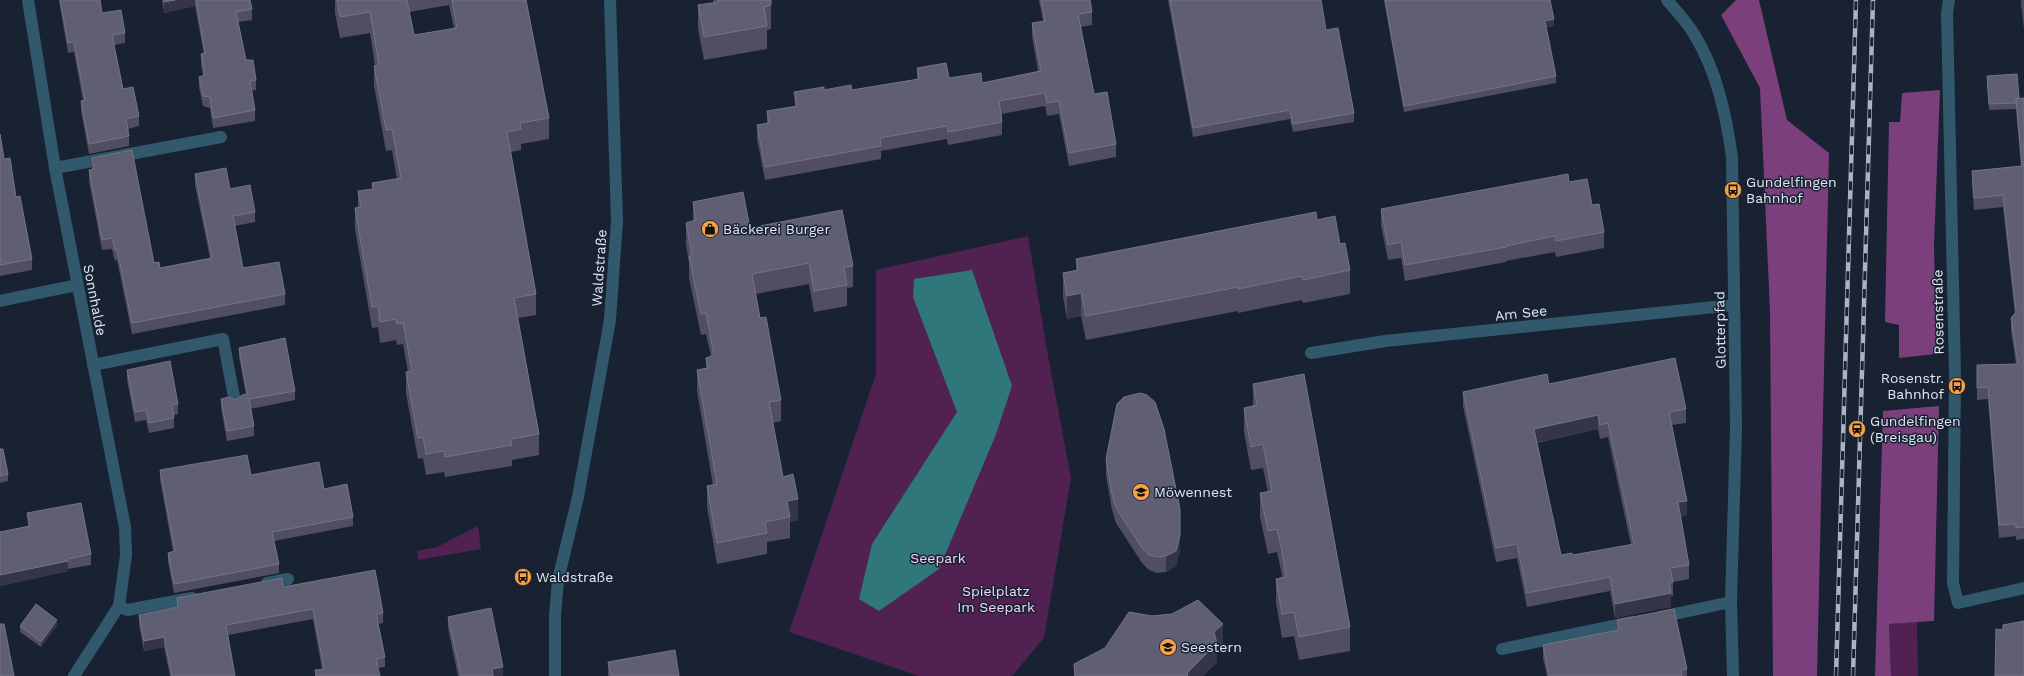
<svg xmlns="http://www.w3.org/2000/svg" width="2024" height="676" viewBox="0 0 2024 676" font-family="'Work Sans',sans-serif">
	<style>
		.green { fill: #502151 }
		.forest { fill: #7b3f7c }
		.water { fill: #2f7778 }
		.lines { fill: none; stroke-linecap: round; stroke-linejoin: round }
		.lane { stroke: #32596b; stroke-width: 12 }
		.street { stroke: #32596b; stroke-width: 12 }
		.rail-casing { stroke: #acb4c1; stroke-width: 4.5 }
		.rail { stroke: #182233; stroke-width: 3; stroke-dasharray: 9; stroke-linecap: butt }
		.wall { fill: #514e62; fill-rule: evenodd }
		.shaded-wall { fill: #343549 }
		.building { fill: #605e72; stroke: #747486; fill-rule: evenodd }
		.labels { text-anchor: middle; stroke-width: 3; stroke-linejoin: round; paint-order: stroke }
		.poi-label { font-size: 14px; fill: #e0e7f3; stroke: #182233; text-anchor: start }
		.street-label { font-size: 14px; fill: #e0e7f3; stroke: #182233 }
		.park-label { font-size: 14px; fill: #f8d5f7; stroke: #182233 }
	</style>
	<rect width="100%" height="100%" fill="#182233"/>
	<path class="green" d="M 1028,236 L 1047,350 L 1071,478 L 1044,638 L 1012,676 L 919,676 L 789,632 L 876,374 L 876,270 Z
		M 478,526 L 481,549 L 418,560 L 417,551 L 437,547 Z
		M 1917,622 L 1918,676 L 1891,676 L 1889,624 Z"/>
	<path class="forest" d="M 1736,0 L 1759,0 L 1787,120 L 1829,153 L 1817,676 L 1773,676 L 1770,311 L 1760,88 L 1721,15 Z
		M 1940,90 L 1934,245 L 1936,354 L 1899,358 L 1899,325 L 1885,322 L 1889,122 L 1900,122 L 1902,93 Z
		M 1939,406 L 1934,621 L 1889,624 L 1891,676 L 1875,676 L 1883,411 Z"/>
	<path class="water" d="M 972,270 L 1012,386 L 995,437 L 939,569 L 879,611 L 859,599 L 872,544 L 957,412 L 913,297 L 914,279 Z"/>
	<g class="lines">
		<path class="lane" d="M 55,168 L 221,137
			M 0,301 L 77,285
			M 93,365 L 223,339 L 235,402
			M 267,583 L 288,579
			M 119,606 L 127,610 L 192,598
			M 1660,617 L 1731,602
			M 1502,649 L 1632,622"/>
		<path class="street" d="M 28,0 L 55,168 L 125,527 L 126,555 L 119,606 L 74,676
			M 1667,0 C 1676,11 1687,22 1694,34 C 1717,71 1726,115 1732,157 L 1736,427 L 1731,602 L 1733,676
			M 1949,0 L 1947,13 L 1955,376 L 1953,583 L 1958,603 L 2024,588
			M 1311,353 L 1385,341 L 1734,305
			M 555,676 L 555,615 L 558,580 L 578,497 L 610,320 L 617,221 L 610,0"/>
		<defs>
			<path id="rail" d="M 1836,676 L 1856,0
				M 1853,676 L 1873,0"/>
		</defs>
		<use href="#rail" class="rail-casing"/>
		<use href="#rail" class="rail"/>
	</g>
	<path class="wall" d="M 59,0 L 100,0 L 102,13 L 125,33 L 125,43 L 114,45 L 123,89 L 139,116 L 139,126 L 128,129 L 129,136 L 129,146 L 89,154 L 81,111 L 81,101 L 83,101 L 74,52 L 68,53 Z
		M 162,0 L 250,0 L 252,9 L 252,20 L 238,22 L 246,60 L 256,80 L 256,90 L 251,91 L 255,110 L 255,121 L 213,128 L 210,108 L 203,106 L 199,87 L 199,77 L 203,76 L 201,65 L 201,54 L 204,54 L 195,6 L 164,13 Z
		M 335,0 L 526,0 L 549,118 L 549,139 L 521,144 L 521,150 L 511,152 L 536,294 L 536,315 L 518,318 L 539,434 L 539,455 L 512,460 L 512,466 L 445,477 L 444,472 L 426,475 L 423,458 L 418,459 L 406,393 L 406,372 L 408,372 L 403,344 L 397,345 L 396,340 L 380,343 L 378,327 L 372,328 L 355,229 L 355,208 L 358,208 L 358,191 L 372,189 L 372,183 L 397,179 L 392,150 L 386,151 L 374,86 L 374,66 L 375,66 L 370,33 L 340,38 L 335,13 ZM 449,5 L 454,28 L 414,35 L 409,12 Z
		M 713,0 L 771,0 L 771,29 L 767,30 L 767,49 L 704,60 L 698,29 L 698,5 L 714,3 Z
		M 1039,0 L 1090,0 L 1092,12 L 1092,25 L 1081,27 L 1094,94 L 1116,144 L 1116,157 L 1069,166 L 1059,114 L 1047,116 L 1045,106 L 1001,114 L 1002,122 L 1002,135 L 948,145 L 947,139 L 881,151 L 881,159 L 765,180 L 757,139 L 757,125 L 767,123 L 767,111 L 795,107 L 794,92 L 824,90 L 852,90 L 917,79 L 917,68 L 949,78 L 982,83 L 1038,71 L 1032,36 L 1032,23 L 1043,21 Z
		M 1168,0 L 1321,0 L 1326,30 L 1354,113 L 1354,122 L 1293,132 L 1290,119 L 1193,137 Z
		M 1384,0 L 1550,0 L 1554,26 L 1546,27 L 1556,76 L 1556,83 L 1404,112 Z
		M 2021,0 L 2024,0 L 2024,29 L 2021,4 Z
		M 1987,76 L 2019,98 L 2024,98 L 2024,539 L 2016,540 L 2016,536 L 1999,538 L 1988,399 L 1977,400 L 1977,365 L 2016,364 L 2011,330 L 2011,318 L 2015,314 L 2003,207 L 1974,210 L 1972,183 L 1972,171 L 2021,166 L 2016,109 L 1989,110 Z
		M 0,134 L 4,159 L 16,197 L 32,259 L 32,270 L 0,276 Z
		M 92,158 L 154,263 L 160,268 L 210,258 L 195,185 L 195,174 L 230,189 L 255,212 L 255,222 L 235,226 L 243,268 L 285,294 L 285,305 L 132,334 L 117,260 L 115,261 L 112,249 L 102,250 L 89,181 L 89,170 L 92,169 Z
		M 1569,182 L 1592,205 L 1604,232 L 1604,248 L 1556,257 L 1555,252 L 1506,261 L 1506,262 L 1405,281 L 1401,258 L 1388,260 L 1381,225 L 1381,209 Z
		M 693,202 L 750,228 L 853,266 L 853,287 L 847,288 L 847,306 L 814,312 L 809,284 L 756,294 L 760,318 L 781,400 L 781,421 L 773,423 L 783,477 L 798,520 L 790,522 L 790,538 L 767,542 L 767,554 L 717,564 L 707,507 L 707,486 L 713,485 L 697,391 L 697,370 L 706,368 L 706,358 L 711,356 L 706,334 L 701,335 L 689,278 L 689,263 L 686,244 L 686,223 L 693,221 Z
		M 1317,220 L 1340,244 L 1350,270 L 1350,294 L 1303,303 L 1302,300 L 1238,313 L 1238,311 L 1086,340 L 1081,316 L 1067,319 L 1063,296 L 1063,273 L 1076,270 L 1076,259 Z
		M 239,348 L 295,391 L 295,400 L 250,409 L 254,426 L 254,436 L 227,441 L 221,408 L 221,399 L 236,400 L 246,394 L 239,357 Z
		M 127,370 L 178,404 L 178,414 L 174,415 L 174,428 L 149,433 L 146,420 L 135,422 L 127,380 Z
		M 1253,384 L 1350,627 L 1350,651 L 1299,660 L 1294,636 L 1282,638 L 1276,602 L 1276,579 L 1282,577 L 1282,575 L 1277,552 L 1268,554 L 1260,517 L 1260,493 L 1268,492 L 1263,468 L 1251,470 L 1244,432 L 1244,408 L 1253,406 Z
		M 1549,384 L 1686,409 L 1686,423 L 1672,425 L 1687,515 L 1681,516 L 1689,565 L 1689,579 L 1673,582 L 1673,596 L 1671,596 L 1671,607 L 1615,618 L 1610,591 L 1527,607 L 1517,558 L 1496,562 L 1463,406 L 1463,392 ZM 1598,429 L 1600,439 L 1608,437 L 1631,545 L 1573,555 L 1561,555 L 1537,443 Z
		M 0,449 L 8,474 L 8,481 L 0,483 Z
		M 1106,459 L 1180,550 L 1176,566 L 1166,572 L 1157,573 L 1149,570 L 1142,563 L 1116,523 L 1112,510 L 1106,475 Z
		M 160,470 L 251,475 L 324,489 L 353,517 L 353,526 L 274,541 L 279,564 L 279,573 L 174,593 L 168,562 L 168,553 L 173,551 L 160,480 Z
		M 27,513 L 91,554 L 91,565 L 68,569 L 68,571 L 0,586 L 0,532 L 28,526 Z
		M 283,587 L 383,613 L 383,623 L 378,624 L 385,657 L 385,667 L 378,668 L 380,676 L 315,676 L 315,670 L 322,669 L 313,619 L 228,635 L 235,676 L 170,676 L 164,647 L 144,651 L 139,625 L 139,615 L 177,608 L 177,598 Z
		M 448,617 L 503,676 L 458,676 L 448,628 Z
		M 1617,620 L 1687,669 L 1687,676 L 1547,676 L 1543,658 L 1543,645 L 1617,630 Z
		M 57,625 L 41,647 L 20,632 L 20,626 Z
		M 1223,643 L 1217,648 L 1217,662 L 1203,676 L 1074,676 L 1074,664 Z
		M 608,662 L 679,676 L 608,676 Z"/>
	<path class="shaded-wall" d="M 175,0 L 195,0 L 195,6 L 164,13 L 164,2 Z
		M 1554,19 L 1554,26 L 1545,28 L 1545,21 Z
		M 1081,293 L 1081,316 L 1067,319 L 1067,296 Z
		M 1598,415 L 1598,429 L 1534,443 L 1534,429 Z
		M 798,499 L 798,520 L 790,522 L 790,517 L 787,501 Z
		M 1687,501 L 1687,515 L 1678,516 L 1678,502 Z
		M 1180,509 L 1180,550 L 1176,566 L 1166,572 L 1166,556 Z
		M 68,561 L 68,571 L 0,586 L 0,575 Z
		M 1671,593 L 1671,607 L 1615,618 L 1615,604 Z
		M 57,620 L 57,625 L 41,647 L 41,642 Z
		M 1223,624 L 1223,643 L 1217,648 L 1217,662 L 1203,676 L 1187,676 L 1187,673 L 1214,632 Z
		M 164,637 L 164,647 L 144,651 L 144,641 Z
		M 503,667 L 503,676 L 492,676 L 492,669 Z"/>
	<path class="building" d="M 60,0 L 100,0 L 102,13 L 121,10 L 125,33 L 112,35 L 123,89 L 133,87 L 139,116 L 126,119 L 129,136 L 89,144 L 81,101 L 85,100 L 74,42 L 68,43 Z
		M 164,0 L 175,0 L 164,2 Z
		M 196,0 L 250,0 L 252,9 L 236,12 L 246,60 L 253,60 L 256,80 L 250,81 L 255,110 L 213,118 L 210,97 L 203,96 L 199,77 L 205,75 L 201,54 L 205,53 Z
		M 337,0 L 407,0 L 414,35 L 457,28 L 452,0 L 526,0 L 549,118 L 520,123 L 521,129 L 507,132 L 536,294 L 514,298 L 539,434 L 511,439 L 512,445 L 445,457 L 444,451 L 426,454 L 423,437 L 418,438 L 406,372 L 412,371 L 403,323 L 397,324 L 396,319 L 380,322 L 378,306 L 372,307 L 355,208 L 361,207 L 358,191 L 373,189 L 372,183 L 401,178 L 392,129 L 386,130 L 374,66 L 379,65 L 370,12 L 340,17 Z
		M 718,0 L 771,0 L 771,5 L 764,7 L 767,26 L 704,37 L 698,5 L 718,2 Z
		M 1041,0 L 1090,0 L 1092,12 L 1078,14 L 1094,94 L 1107,92 L 1116,144 L 1069,153 L 1059,101 L 1047,103 L 1045,93 L 999,101 L 1002,122 L 948,132 L 947,126 L 880,138 L 881,146 L 765,167 L 757,125 L 769,123 L 767,111 L 797,106 L 794,92 L 824,87 L 824,90 L 851,85 L 852,90 L 919,79 L 917,68 L 946,63 L 949,78 L 981,73 L 982,83 L 1041,71 L 1032,23 L 1045,21 Z
		M 1170,0 L 1321,0 L 1326,30 L 1338,28 L 1354,113 L 1293,124 L 1290,110 L 1193,128 Z
		M 1385,0 L 1550,0 L 1554,19 L 1545,21 L 1556,76 L 1404,106 Z
		M 2017,74 L 2019,98 L 2016,99 L 2016,103 L 1989,104 L 1987,76 Z
		M 2024,98 L 2024,527 L 2016,528 L 2016,524 L 1999,525 L 1988,387 L 1977,388 L 1977,365 L 2018,364 L 2011,318 L 2016,312 L 2003,195 L 1974,198 L 1972,171 L 2022,166 L 2016,99 Z
		M 0,134 L 4,159 L 10,158 L 16,197 L 20,196 L 32,259 L 0,265 Z
		M 132,150 L 154,263 L 159,262 L 160,268 L 212,258 L 195,174 L 226,168 L 230,189 L 250,185 L 255,212 L 233,216 L 243,268 L 279,262 L 285,294 L 132,323 L 117,249 L 115,250 L 112,238 L 102,240 L 89,170 L 94,169 L 92,158 Z
		M 1568,174 L 1569,182 L 1587,179 L 1592,205 L 1599,204 L 1604,232 L 1556,241 L 1555,236 L 1506,246 L 1506,247 L 1405,265 L 1401,242 L 1388,245 L 1381,209 Z
		M 743,192 L 750,228 L 842,210 L 853,266 L 844,267 L 847,285 L 814,291 L 809,263 L 752,274 L 760,318 L 766,317 L 781,400 L 769,402 L 783,477 L 793,474 L 798,499 L 787,501 L 790,517 L 765,522 L 767,533 L 717,543 L 707,486 L 717,484 L 697,370 L 708,368 L 706,358 L 714,355 L 706,313 L 701,314 L 689,256 L 692,256 L 686,223 L 696,220 L 693,202 Z
		M 1316,212 L 1317,220 L 1335,216 L 1340,244 L 1345,243 L 1350,270 L 1303,280 L 1302,276 L 1238,289 L 1238,287 L 1086,316 L 1081,293 L 1067,296 L 1063,273 L 1078,270 L 1076,259 Z
		M 285,338 L 295,391 L 249,399 L 254,426 L 227,431 L 221,399 L 229,397 L 236,400 L 242,395 L 247,394 L 239,348 Z
		M 1675,358 L 1686,409 L 1669,412 L 1687,501 L 1678,502 L 1689,565 L 1670,568 L 1673,582 L 1669,583 L 1671,593 L 1615,604 L 1610,577 L 1527,593 L 1517,544 L 1496,548 L 1463,392 L 1547,374 L 1549,384 ZM 1598,415 L 1600,425 L 1608,423 L 1634,544 L 1573,555 L 1572,553 L 1561,555 L 1534,429 Z
		M 170,361 L 178,404 L 172,405 L 174,418 L 149,423 L 146,410 L 135,412 L 127,370 Z
		M 1304,374 L 1350,627 L 1299,637 L 1294,612 L 1282,614 L 1276,579 L 1286,577 L 1282,551 L 1277,529 L 1268,531 L 1260,493 L 1272,491 L 1263,444 L 1251,447 L 1244,408 L 1257,405 L 1253,384 Z
		M 1140,393 L 1147,395 L 1155,402 L 1164,429 L 1180,509 L 1180,535 L 1176,551 L 1166,556 L 1157,557 L 1149,555 L 1142,548 L 1116,508 L 1112,494 L 1106,459 L 1117,404 L 1124,397 Z
		M 0,449 L 3,449 L 8,474 L 0,476 Z
		M 247,455 L 251,475 L 319,462 L 324,489 L 347,484 L 353,517 L 272,532 L 279,564 L 174,584 L 168,553 L 175,551 L 160,470 Z
		M 81,503 L 91,554 L 68,559 L 68,561 L 0,575 L 0,532 L 30,526 L 27,513 Z
		M 375,570 L 383,613 L 376,614 L 385,657 L 376,659 L 380,676 L 316,676 L 315,670 L 324,669 L 313,609 L 226,625 L 235,676 L 172,676 L 164,637 L 144,641 L 139,615 L 178,607 L 177,598 L 282,578 L 283,587 Z
		M 1198,600 L 1223,624 L 1214,632 L 1217,643 L 1187,673 L 1188,674 L 1187,676 L 1075,676 L 1074,664 L 1105,648 L 1129,612 L 1152,616 L 1172,614 Z
		M 36,604 L 57,620 L 41,642 L 20,626 Z
		M 491,608 L 503,667 L 492,669 L 493,676 L 461,676 L 448,617 Z
		M 1674,609 L 1687,669 L 1681,670 L 1682,676 L 1549,676 L 1543,645 L 1619,630 L 1617,620 Z
		M 2024,621 L 2024,676 L 1995,676 L 1996,629 L 2003,630 L 2003,625 Z
		M 0,624 L 4,624 L 14,676 L 0,676 Z
		M 675,650 L 679,676 L 611,676 L 608,662 Z"/>
	<defs>
		<symbol id="bus-disc" viewBox="-11 -11 22 22"><circle r="9.5" fill="#f6a247" stroke="#182233"/><path d="M-5-6H5V4H4V6H2V4H-2V6H-4V4H-5ZM-3.5-4V0h7V-4ZM-3.5 1.2v1.5H-2V1.2ZM2 1.2v1.5H3.5V1.2Z" fill="#111"/></symbol>
		<symbol id="shop-disc" viewBox="-11 -11 22 22"><circle r="9.5" fill="#f6a247" stroke="#182233"/><path d="M-5-2.5h2.3a2.7 3.5 0 0 1 5.4 0H5L5.5 6h-11ZM-1.5-2.5h3a1.5 2.3 0 0 0-3 0Z" fill="#111"/></symbol>
		<symbol id="station-disc" viewBox="-11 -11 22 22"><circle r="9.5" fill="#f6a247" stroke="#182233"/><path d="M-3-6H3Q5-6 5-4V2Q5 4 3 4L4.5 6H3L1.5 4h-3L-3 6H-4.5L-3 4Q-5 4-5 2V-4Q-5-6-3-6ZM-3.5-4v3h7v-3ZM-3.5 1v1.5H-2V1ZM2 1v1.5H3.5V1Z" fill="#111"/></symbol>
		<symbol id="school-disc" viewBox="-11 -11 22 22"><circle r="9.5" fill="#f6a247" stroke="#182233"/><path d="M0-5L7-2L0 1L-7-2ZM-4 1L0 2.5L4 1V4Q0 6-4 4Z" fill="#111"/></symbol>
	</defs>
	<g fill-rule="evenodd">
		<use href="#bus-disc" x="1723" y="180" width="20" height="20"/>
		<use href="#shop-disc" x="700" y="219" width="20" height="20"/>
		<use href="#bus-disc" x="1947" y="376" width="20" height="20"/>
		<use href="#station-disc" x="1847" y="419" width="20" height="20"/>
		<use href="#school-disc" x="1131" y="482" width="20" height="20"/>
		<use href="#bus-disc" x="513" y="567" width="20" height="20"/>
		<use href="#school-disc" x="1158" y="637" width="20" height="20"/>
	</g>
	<g class="labels">
		<g class="poi-label">
			<text x="1746" y="187">Gundelfingen<tspan x="1746" dy="16">Bahnhof</tspan></text>
			<text x="723" y="234">Bäckerei Burger</text>
			<text x="1944" y="383" text-anchor="end">Rosenstr.<tspan x="1944" dy="16">Bahnhof</tspan></text>
			<text x="1870" y="426">Gundelfingen<tspan x="1870" dy="16">(Breisgau)</tspan></text>
			<text x="1154" y="497">Möwennest</text>
			<text x="536" y="582">Waldstraße</text>
			<text x="1181" y="652">Seestern</text>
		</g>
		<g class="street-label">
			<text transform="translate(599 268) rotate(-86)" y="5">Waldstraße</text>
			<text transform="translate(95 300) rotate(79)" y="5">Sonnhalde</text>
			<text transform="translate(1938 312) rotate(-91)" y="5">Rosenstraße</text>
			<text transform="translate(1521 313) rotate(-6)" y="5">Am See</text>
			<text transform="translate(1720 330) rotate(-91)" y="5">Glotterpfad</text>
		</g>
		<g class="park-label">
			<text x="938" y="563">Seepark</text>
			<text x="996" y="596">Spielplatz<tspan x="996" dy="16">Im Seepark</tspan></text>
		</g>
	</g>
</svg>
